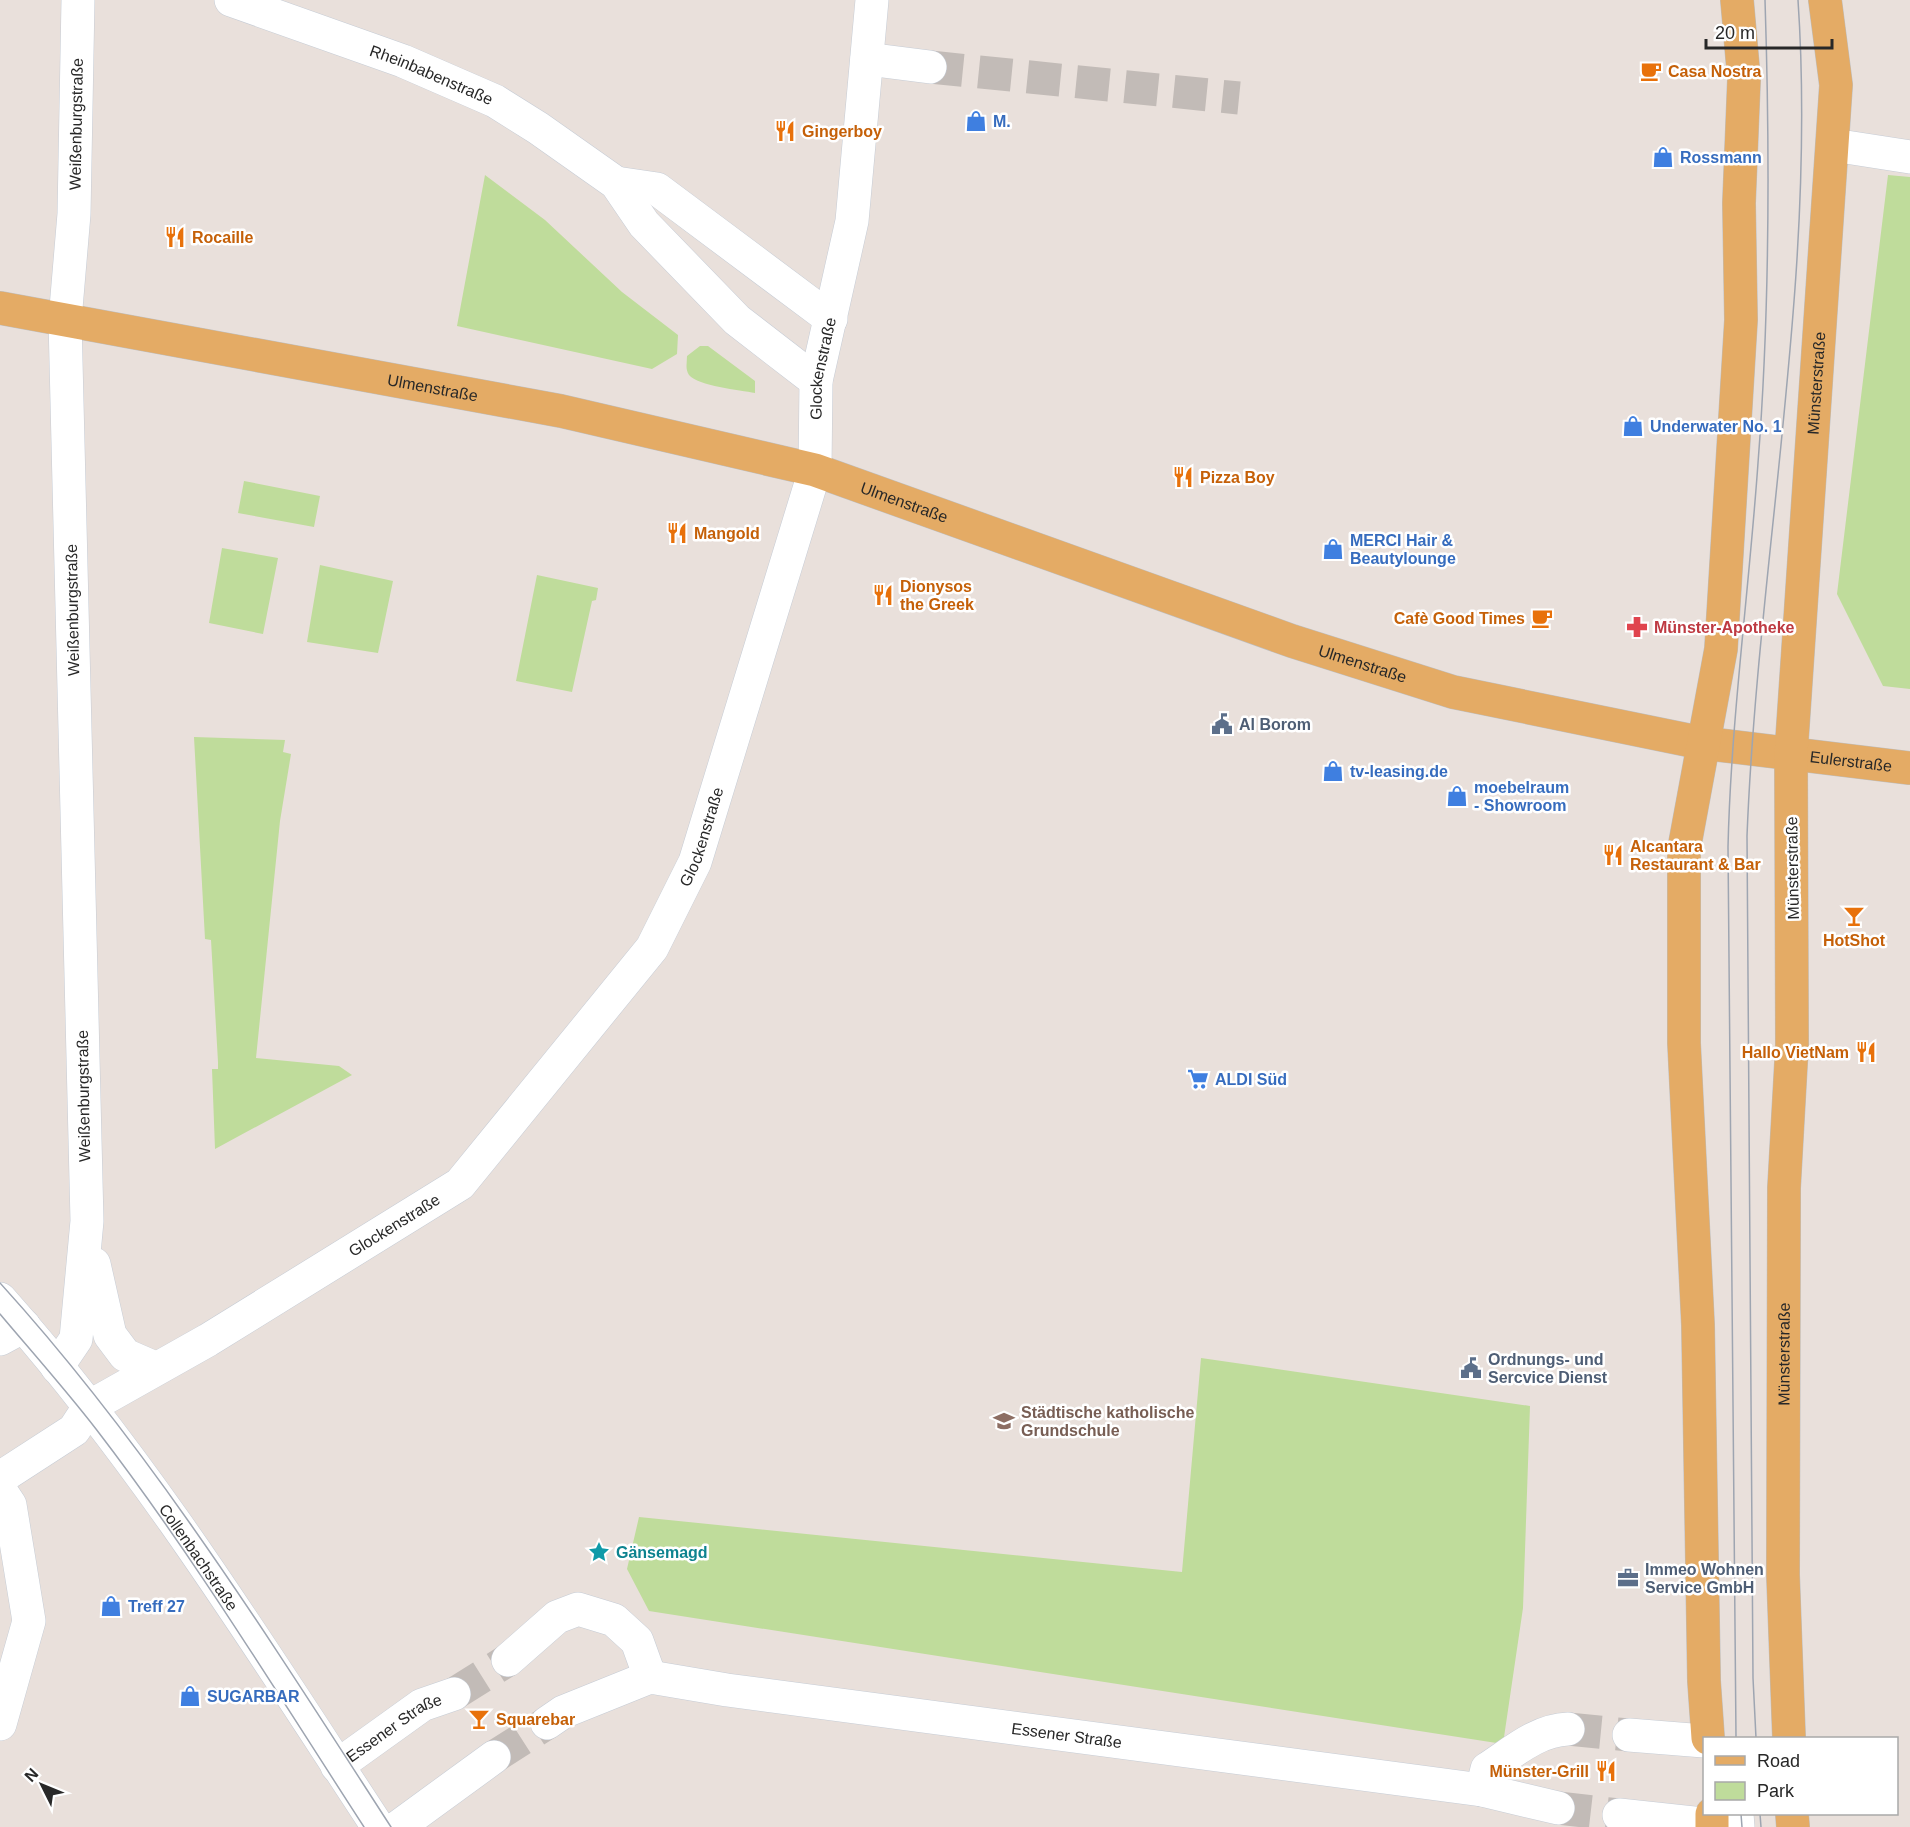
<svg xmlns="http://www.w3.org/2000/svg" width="1910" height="1827" viewBox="0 0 1910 1827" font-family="Helvetica,sans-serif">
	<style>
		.green { fill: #bfdc9b }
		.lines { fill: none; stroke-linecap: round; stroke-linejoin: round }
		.minor-tunnel { stroke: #c2bbb7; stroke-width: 33; stroke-dasharray: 33 16; stroke-linecap: butt }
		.minor-casing { stroke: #c6ccd5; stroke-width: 34 }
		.major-casing { stroke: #bebebe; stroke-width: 34 }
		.minor { stroke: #fff; stroke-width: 33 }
		.major { stroke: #e4ab65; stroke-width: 33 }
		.tram { stroke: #9ea5b1; stroke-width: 1.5 }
		.labels { text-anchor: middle; stroke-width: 5; stroke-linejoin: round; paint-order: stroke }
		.food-label { font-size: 16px; font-weight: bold; fill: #c56008; stroke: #fff; text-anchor: start }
		.street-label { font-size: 16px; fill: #282828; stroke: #fff }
		.shop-label { font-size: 16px; font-weight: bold; fill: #366cbe; stroke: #fff; text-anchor: start }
		.health-label { font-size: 16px; font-weight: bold; fill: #be3a42; stroke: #fff; text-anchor: start }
		.service-label { font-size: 16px; font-weight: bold; fill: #4e5e75; stroke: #fff; text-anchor: start }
		.education-label { font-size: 16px; font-weight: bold; fill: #785e54; stroke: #fff; text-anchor: start }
		.culture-label { font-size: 16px; font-weight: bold; fill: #0d838f; stroke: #fff; text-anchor: start }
	</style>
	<rect width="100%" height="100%" fill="#e9e0db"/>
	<path class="green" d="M 485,175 L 545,220 L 622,292 L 678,335 L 677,354 L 652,369 L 457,326 Z
		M 1888,175 L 1910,177 L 1910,689 L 1883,686 L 1837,594 Z
		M 700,346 L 708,346 L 755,381 L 755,393 C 740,390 698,386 689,375 C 685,369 687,363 687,356 Z
		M 244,481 L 320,496 L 314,527 L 238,513 Z
		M 222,548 L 278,558 L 263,634 L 209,623 Z
		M 320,565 L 393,581 L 378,653 L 307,642 Z
		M 537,575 L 598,588 L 596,600 L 592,601 L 572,692 L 516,681 Z
		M 194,737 L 285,740 L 283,752 L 291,754 L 280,821 L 256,1058 L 339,1066 L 352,1075 L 215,1149 L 212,1069 L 218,1069 L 218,1062 L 211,940 L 205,939 Z
		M 1201,1358 L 1530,1406 L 1523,1608 L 1503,1744 L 649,1611 L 627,1569 L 639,1517 L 1182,1572 Z"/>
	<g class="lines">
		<path class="minor-tunnel" d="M 930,67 L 1239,98
			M 454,1694 L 508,1660
			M 1568,1729 L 1629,1735
			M 494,1757 L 547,1723
			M 1558,1808 L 1619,1815"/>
		<defs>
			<g id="minor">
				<path id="s1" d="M 231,0 L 403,61 L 495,101 L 538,128 L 616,183 L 644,224 L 737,320 L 816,381"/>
				<path d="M 867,59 L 930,67"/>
				<path d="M 1833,145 L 1910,157"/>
				<path d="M 616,183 L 657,189 L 831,319"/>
				<path d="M 94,1264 L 110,1335 L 125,1355 L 155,1368"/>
				<path id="s2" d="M 0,1299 C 144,1461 259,1646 378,1827"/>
				<path d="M 0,1339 L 24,1326"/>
				<path id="s3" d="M 57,1367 L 76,1339 L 87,1221 L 65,320 L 74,214 L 78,0"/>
				<path id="s4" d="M 0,1478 L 74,1430 L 89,1407 L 208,1340 L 460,1184 L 652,948 L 695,862 L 815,470 L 816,381 L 852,221 L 872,0"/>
				<path d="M 0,1490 L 10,1505 L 29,1621 L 0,1724"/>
				<path d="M 508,1660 L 557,1617 L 578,1609 L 614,1620 L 637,1641 L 650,1677"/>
				<path id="s5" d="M 547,1723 L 563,1712 L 650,1677 L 727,1690 L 1482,1790 L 1558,1808"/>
				<path d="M 1629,1735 L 1704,1741"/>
				<path id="s6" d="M 337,1766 L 422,1705 L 454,1694"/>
				<path d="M 1482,1790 L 1487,1769 C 1512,1753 1537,1730 1568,1729"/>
				<path d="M 1737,1814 L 1738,1827"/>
				<path d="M 1619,1815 L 1712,1825"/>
				<path d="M 398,1827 L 494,1757"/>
			</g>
			<g id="major">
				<path id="s7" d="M 0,308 L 561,411 L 815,470 L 1292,641 L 1453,692 L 1702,743 L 1910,768"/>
				<path d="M 1708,1738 L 1704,1681 L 1698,1325 L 1684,1043 L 1684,849 L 1721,649 L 1741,320 L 1739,203 L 1744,79 L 1737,0"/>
				<path id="s8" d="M 1789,1738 L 1783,1575 L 1784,1188 L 1792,1045 L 1791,754 L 1836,85 L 1825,0"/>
				<path d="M 1712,1814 L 1712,1827"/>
				<path d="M 1792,1814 L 1793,1827"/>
			</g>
		</defs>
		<use href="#minor" class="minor-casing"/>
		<use href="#major" class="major-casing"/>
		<use href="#minor" class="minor"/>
		<use href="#major" class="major"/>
		<path class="tram" d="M 0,1283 C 150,1448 270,1640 391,1827
			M 0,1314 C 32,1352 65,1389 96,1429 C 193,1555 277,1693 364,1827
			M 1736,1738 L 1728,847 C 1731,719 1749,591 1758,463 C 1770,309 1770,154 1765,0
			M 1756,1738 L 1753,1678 L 1747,836 C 1758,557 1817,280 1798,0
			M 1741,1814 L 1742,1827
			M 1760,1814 L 1761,1827"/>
	</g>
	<defs>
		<symbol id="cafe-bare" viewBox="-9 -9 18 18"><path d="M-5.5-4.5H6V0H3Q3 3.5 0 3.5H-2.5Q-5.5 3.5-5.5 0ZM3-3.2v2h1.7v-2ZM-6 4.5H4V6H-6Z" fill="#e8710a" stroke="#fff" stroke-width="2.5" paint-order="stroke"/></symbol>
		<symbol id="shop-bare" viewBox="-9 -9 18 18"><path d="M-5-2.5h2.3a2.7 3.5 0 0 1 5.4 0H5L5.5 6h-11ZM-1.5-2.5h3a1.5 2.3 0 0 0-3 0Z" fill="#3f7fe0" stroke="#fff" stroke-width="2.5" paint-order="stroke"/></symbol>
		<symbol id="restaurant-bare" viewBox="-9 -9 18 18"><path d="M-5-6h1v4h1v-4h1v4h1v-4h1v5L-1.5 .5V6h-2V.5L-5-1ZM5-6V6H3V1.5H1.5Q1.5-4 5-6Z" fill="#e8710a" stroke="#fff" stroke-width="2.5" paint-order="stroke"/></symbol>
		<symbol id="pharmacy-bare" viewBox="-9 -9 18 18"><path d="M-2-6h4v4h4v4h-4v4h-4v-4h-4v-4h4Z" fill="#e0444e" stroke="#fff" stroke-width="2.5" paint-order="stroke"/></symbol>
		<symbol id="civic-bare" viewBox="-9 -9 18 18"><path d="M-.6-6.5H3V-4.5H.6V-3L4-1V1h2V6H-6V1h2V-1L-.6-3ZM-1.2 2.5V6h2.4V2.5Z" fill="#5c6f8a" stroke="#fff" stroke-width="2.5" paint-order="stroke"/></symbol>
		<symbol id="bar-bare" viewBox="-9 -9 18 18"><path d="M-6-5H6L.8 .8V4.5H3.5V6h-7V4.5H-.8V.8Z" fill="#e8710a" stroke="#fff" stroke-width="2.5" paint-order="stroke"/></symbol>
		<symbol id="supermarket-bare" viewBox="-9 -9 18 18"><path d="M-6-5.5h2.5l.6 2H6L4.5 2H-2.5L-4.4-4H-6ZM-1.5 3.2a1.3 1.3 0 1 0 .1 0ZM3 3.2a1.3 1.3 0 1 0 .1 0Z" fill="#3f7fe0" stroke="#fff" stroke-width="2.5" paint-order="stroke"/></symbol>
		<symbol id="school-bare" viewBox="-9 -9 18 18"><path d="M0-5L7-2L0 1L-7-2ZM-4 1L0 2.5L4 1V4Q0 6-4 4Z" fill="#8d6e63" stroke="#fff" stroke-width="2.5" paint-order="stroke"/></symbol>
		<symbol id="sight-bare" viewBox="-9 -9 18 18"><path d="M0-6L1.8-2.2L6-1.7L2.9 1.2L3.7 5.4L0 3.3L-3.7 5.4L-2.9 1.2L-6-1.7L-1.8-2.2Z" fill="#0f9aa8" stroke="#fff" stroke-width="2.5" paint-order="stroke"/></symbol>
		<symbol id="office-bare" viewBox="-9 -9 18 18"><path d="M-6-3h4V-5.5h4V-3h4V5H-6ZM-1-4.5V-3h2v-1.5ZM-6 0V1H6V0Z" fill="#5c6f8a" stroke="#fff" stroke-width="2.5" paint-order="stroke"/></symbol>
	</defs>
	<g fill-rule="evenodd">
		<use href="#cafe-bare" x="1636" y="56" width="30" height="30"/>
		<use href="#shop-bare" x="961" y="106" width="30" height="30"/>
		<use href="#restaurant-bare" x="770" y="116" width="30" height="30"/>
		<use href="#shop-bare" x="1648" y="142" width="30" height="30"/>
		<use href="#restaurant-bare" x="160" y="222" width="30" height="30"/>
		<use href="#shop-bare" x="1618" y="411" width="30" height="30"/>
		<use href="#restaurant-bare" x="1168" y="462" width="30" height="30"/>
		<use href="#restaurant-bare" x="662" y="518" width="30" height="30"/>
		<use href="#shop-bare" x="1318" y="534" width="30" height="30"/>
		<use href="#restaurant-bare" x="868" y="580" width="30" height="30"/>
		<use href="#cafe-bare" x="1527" y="603" width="30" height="30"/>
		<use href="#pharmacy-bare" x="1622" y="612" width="30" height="30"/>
		<use href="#civic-bare" x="1207" y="709" width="30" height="30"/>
		<use href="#shop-bare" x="1318" y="756" width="30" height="30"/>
		<use href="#shop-bare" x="1442" y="781" width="30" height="30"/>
		<use href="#restaurant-bare" x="1598" y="840" width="30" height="30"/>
		<use href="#bar-bare" x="1839" y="901" width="30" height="30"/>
		<use href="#restaurant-bare" x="1851" y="1037" width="30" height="30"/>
		<use href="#supermarket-bare" x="1183" y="1064" width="30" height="30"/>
		<use href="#civic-bare" x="1456" y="1353" width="30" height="30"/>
		<use href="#school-bare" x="989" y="1406" width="30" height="30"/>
		<use href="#sight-bare" x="584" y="1537" width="30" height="30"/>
		<use href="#office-bare" x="1613" y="1563" width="30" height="30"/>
		<use href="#shop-bare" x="96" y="1591" width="30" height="30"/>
		<use href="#shop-bare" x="175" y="1681" width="30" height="30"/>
		<use href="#bar-bare" x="464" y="1704" width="30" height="30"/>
		<use href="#restaurant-bare" x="1591" y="1756" width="30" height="30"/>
	</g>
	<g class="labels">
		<g class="food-label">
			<text x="1668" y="77">Casa Nostra</text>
			<text x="802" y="137">Gingerboy</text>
			<text x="192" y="243">Rocaille</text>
			<text x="1200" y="483">Pizza Boy</text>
			<text x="694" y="539">Mangold</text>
			<text x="900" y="592">Dionysos<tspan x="900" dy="18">the Greek</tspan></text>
			<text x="1525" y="624" text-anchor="end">Cafè Good Times</text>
			<text x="1630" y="852">Alcantara<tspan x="1630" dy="18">Restaurant &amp; Bar</tspan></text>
			<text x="1854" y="946" text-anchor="middle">HotShot</text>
			<text x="1849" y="1058" text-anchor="end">Hallo VietNam</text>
			<text x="496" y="1725">Squarebar</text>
			<text x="1589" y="1777" text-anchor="end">Münster-Grill</text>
		</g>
		<g class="street-label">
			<text dy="6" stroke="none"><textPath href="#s1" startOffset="214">Rheinbabenstraße</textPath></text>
			<text dy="6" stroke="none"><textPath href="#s3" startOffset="1250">Weißenburgstraße</textPath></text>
			<text dy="6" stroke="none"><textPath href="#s4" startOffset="1461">Glockenstraße</textPath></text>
			<text dy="6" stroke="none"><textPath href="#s8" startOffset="1356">Münsterstraße</textPath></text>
			<text dy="6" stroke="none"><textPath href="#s7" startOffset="440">Ulmenstraße</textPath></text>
			<text dy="6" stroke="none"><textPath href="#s7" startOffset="926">Ulmenstraße</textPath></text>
			<text transform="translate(72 610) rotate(-91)" y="6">Weißenburgstraße</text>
			<text dy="6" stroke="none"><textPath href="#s7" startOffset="1412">Ulmenstraße</textPath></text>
			<text dy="6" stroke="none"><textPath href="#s7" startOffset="1911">Eulerstraße</textPath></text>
			<text dy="6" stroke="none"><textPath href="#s4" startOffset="975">Glockenstraße</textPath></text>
			<text transform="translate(1792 868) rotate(-91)" y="6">Münsterstraße</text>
			<text transform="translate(83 1096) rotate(-91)" y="6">Weißenburgstraße</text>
			<text dy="6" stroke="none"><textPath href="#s4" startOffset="471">Glockenstraße</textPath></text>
			<text dy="6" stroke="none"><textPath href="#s8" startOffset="384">Münsterstraße</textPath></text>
			<text dy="6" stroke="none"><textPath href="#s2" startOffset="326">Collenbachstraße</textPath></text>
			<text dy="6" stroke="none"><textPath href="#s6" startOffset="69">Essener Straße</textPath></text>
			<text dy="6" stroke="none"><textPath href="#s5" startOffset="534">Essener Straße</textPath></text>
		</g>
		<g class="shop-label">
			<text x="993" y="127">M.</text>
			<text x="1680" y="163">Rossmann</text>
			<text x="1650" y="432">Underwater No. 1</text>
			<text x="1350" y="546">MERCI Hair &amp;<tspan x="1350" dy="18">Beautylounge</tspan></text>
			<text x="1350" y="777">tv-leasing.de</text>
			<text x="1474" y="793">moebelraum<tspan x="1474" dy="18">- Showroom</tspan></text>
			<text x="1215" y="1085">ALDI Süd</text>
			<text x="128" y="1612">Treff 27</text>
			<text x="207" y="1702">SUGARBAR</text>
		</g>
		<g class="health-label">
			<text x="1654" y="633">Münster-Apotheke</text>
		</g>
		<g class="service-label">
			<text x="1239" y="730">Al Borom</text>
			<text x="1488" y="1365">Ordnungs- und<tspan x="1488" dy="18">Sercvice Dienst</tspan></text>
			<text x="1645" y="1575">Immeo Wohnen<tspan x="1645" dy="18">Service GmbH</tspan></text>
		</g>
		<g class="education-label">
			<text x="1021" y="1418">Städtische katholische<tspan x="1021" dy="18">Grundschule</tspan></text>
		</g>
		<g class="culture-label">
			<text x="616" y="1558">Gänsemagd</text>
		</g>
	</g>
	<rect x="1703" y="1737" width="195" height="78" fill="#ffffff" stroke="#a9a9a9" stroke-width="1.5"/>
	<rect x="1715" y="1756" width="30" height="9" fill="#e4ab65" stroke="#a9a9a9" stroke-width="1.5"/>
	<text x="1757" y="1767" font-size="18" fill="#282828">Road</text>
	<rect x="1715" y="1782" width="30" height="18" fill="#bfdc9b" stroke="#a9a9a9" stroke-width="1.5"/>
	<text x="1757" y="1797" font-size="18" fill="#282828">Park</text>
	<g transform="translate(42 1785) rotate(313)" stroke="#ffffff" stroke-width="4.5" paint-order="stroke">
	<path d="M0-4.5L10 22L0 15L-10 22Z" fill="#282828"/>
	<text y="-9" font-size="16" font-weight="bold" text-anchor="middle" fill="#282828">N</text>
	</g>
	<path d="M1706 39v9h126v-9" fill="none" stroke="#282828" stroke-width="3"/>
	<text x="1715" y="39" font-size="18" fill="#282828" stroke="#ffffff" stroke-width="4.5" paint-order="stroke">20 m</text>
</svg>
